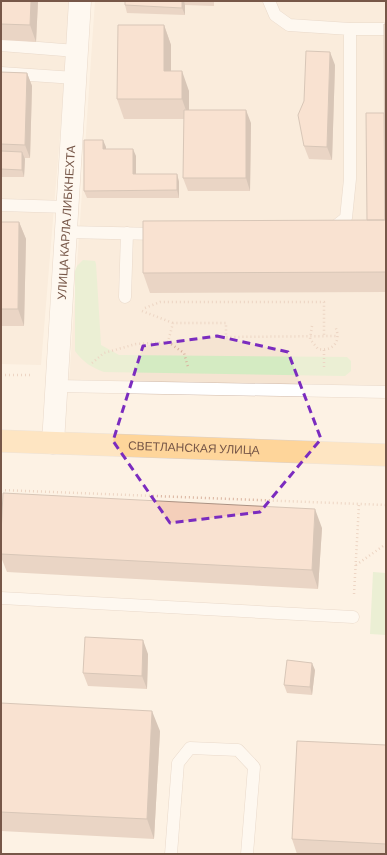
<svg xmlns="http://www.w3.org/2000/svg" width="387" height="855" viewBox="0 0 387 855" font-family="Barlow,sans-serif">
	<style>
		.residential { fill: #f5e4d2 }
		.green { fill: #d4ebc2 }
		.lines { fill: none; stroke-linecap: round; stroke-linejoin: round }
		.lane-casing { stroke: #d1bbac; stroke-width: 13 }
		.street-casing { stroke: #d1bbac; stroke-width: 23 }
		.primary-casing { stroke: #d9d0cc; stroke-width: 23 }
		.path { stroke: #d9b29d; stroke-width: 2.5; stroke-dasharray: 1 3; stroke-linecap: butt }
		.lane { stroke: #fff; stroke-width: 12 }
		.street { stroke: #fff; stroke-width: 22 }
		.primary { stroke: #fed59a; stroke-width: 22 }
		.wall { fill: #d2b2a0 }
		.shaded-wall { fill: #ab9182 }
		.building { fill: #f4cfba; stroke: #ab9182 }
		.marked { fill: none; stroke: #7b2cbf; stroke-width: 3; stroke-dasharray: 8 5; stroke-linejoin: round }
		.labels { text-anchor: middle; stroke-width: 3.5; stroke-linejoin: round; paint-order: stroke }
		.street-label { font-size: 12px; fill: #775748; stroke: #fff6eb }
	</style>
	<rect width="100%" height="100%" fill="#fdf2e4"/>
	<path class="residential" d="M 1,1 L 71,1 L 41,365 L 1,364 Z
		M 95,1 L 386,1 L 386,388 L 69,383 Z"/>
	<path class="green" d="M 83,260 L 95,261 L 96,264 L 101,345 L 119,355 L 347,357 L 351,361 L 351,371 L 345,376 L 104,372 C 91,367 84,363 75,351 L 75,271 L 77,266 Z
		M 373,572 L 386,573 L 386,635 L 370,634 Z"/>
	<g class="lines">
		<defs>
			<path id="lane" d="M 269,1 L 275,15 L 289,25 L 350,29 L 386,29
				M 1,45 L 76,51
				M 1,73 L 75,78
				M 1,205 L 67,207
				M 332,229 L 346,218 L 350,179 L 350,29
				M 66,232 L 158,234
				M 125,297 L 127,233
				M 56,386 L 386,392
				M 1,598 L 353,617
				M 171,854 L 178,763 L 190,748 L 238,750 L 254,767 L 247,854"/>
			<g id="street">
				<path id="s1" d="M 53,443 L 80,1"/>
			</g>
			<g id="primary">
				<path id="s2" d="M 1,441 L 386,455"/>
			</g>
		</defs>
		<use href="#lane" class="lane-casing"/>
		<use href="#street" class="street-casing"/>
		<use href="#primary" class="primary-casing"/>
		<path class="path" d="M 145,308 L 160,302 L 324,302 L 324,336
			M 142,311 L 173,323
			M 312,326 L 310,339 L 318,349 C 333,352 342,341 335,326
			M 168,342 L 184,353 L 188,367
			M 324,350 L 324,369
			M 92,363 L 104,353 L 136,344 L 168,342 L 173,323 L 226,323 L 226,337 L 338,336
			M 1,375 L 30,375
			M 1,490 L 386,505
			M 356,565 L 386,544
			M 354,594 L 359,504"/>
		<use href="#lane" class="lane"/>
		<use href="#street" class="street"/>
		<use href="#primary" class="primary"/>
	</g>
	<path class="wall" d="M 1,1 L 38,1 L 36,42 L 1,40 Z
		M 125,1 L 214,1 L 214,6 L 185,5 L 185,15 L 127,13 L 125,5 Z
		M 386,24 L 386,292 L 150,293 L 143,273 L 367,220 L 384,113 Z
		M 164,25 L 171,45 L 171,71 L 189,91 L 189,110 L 251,123 L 250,191 L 188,191 L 183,178 L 184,119 L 124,119 L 117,99 Z
		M 335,65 L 332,160 L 309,159 L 304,146 Z
		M 1,72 L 27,73 L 32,86 L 30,158 L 24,158 L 25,159 L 24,177 L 1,177 Z
		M 106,147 L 106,149 L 136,156 L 136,174 L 177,174 L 179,182 L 179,198 L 87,198 L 84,191 Z
		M 1,222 L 19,222 L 26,239 L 24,326 L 1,326 Z
		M 322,528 L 318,589 L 7,572 L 1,557 L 1,535 Z
		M 148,654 L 147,689 L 88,686 L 83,673 Z
		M 315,670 L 312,695 L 287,693 L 284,685 Z
		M 1,703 L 160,731 L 154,839 L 1,831 Z
		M 386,745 L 386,854 L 297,854 L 292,839 Z"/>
	<path class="shaded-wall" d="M 31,1 L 38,1 L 36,42 L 30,25 Z
		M 182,1 L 184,1 L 185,5 L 185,15 L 182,8 Z
		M 164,25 L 171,45 L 171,91 L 164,71 Z
		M 330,52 L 335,65 L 332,160 L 327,147 Z
		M 182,71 L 189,91 L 189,119 L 182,99 Z
		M 27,73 L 32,86 L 30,158 L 25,145 Z
		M 246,110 L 251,123 L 250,191 L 246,178 Z
		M 103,140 L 106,147 L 106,156 L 103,149 Z
		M 133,149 L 136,156 L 136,182 L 133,174 Z
		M 22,152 L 25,159 L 24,177 L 22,170 Z
		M 177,174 L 179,182 L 179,198 L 177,190 Z
		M 19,222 L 26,239 L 24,326 L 18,309 Z
		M 315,509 L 322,528 L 318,589 L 312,570 Z
		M 143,640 L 148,654 L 147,689 L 142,676 Z
		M 312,663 L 315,670 L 312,695 L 310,687 Z
		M 152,711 L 160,731 L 154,839 L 147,819 Z"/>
	<path class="building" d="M 1,1 L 31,1 L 30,25 L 1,24 Z
		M 125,1 L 182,1 L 182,8 L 125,5 Z
		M 384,24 L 386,24 L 386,272 L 143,273 L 143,221 L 385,220 Z
		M 118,25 L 164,25 L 164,71 L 182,71 L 182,99 L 117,99 Z
		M 306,51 L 330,52 L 327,147 L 304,146 L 298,115 L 304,101 Z
		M 1,72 L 27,73 L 25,145 L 1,144 Z
		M 184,110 L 246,110 L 246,178 L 183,178 Z
		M 366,113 L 384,113 L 385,220 L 367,220 Z
		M 84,140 L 103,140 L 103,149 L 133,149 L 133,174 L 177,174 L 177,190 L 84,191 Z
		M 1,151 L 22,152 L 22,170 L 1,169 Z
		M 1,222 L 19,222 L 18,309 L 1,309 Z
		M 3,493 L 315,509 L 312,570 L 1,554 L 1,535 Z
		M 85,637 L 143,640 L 142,676 L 83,673 Z
		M 287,660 L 312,663 L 310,687 L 284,685 Z
		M 1,703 L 152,711 L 147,819 L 1,812 Z
		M 297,741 L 386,745 L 386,844 L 292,839 Z"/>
	<path d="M0 0H387V855H0ZM 217,336 L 288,352 L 321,439 L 260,512 L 170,523 L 113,441 L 143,346 Z" fill="#fdf2e4" fill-opacity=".55" fill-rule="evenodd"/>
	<path class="marked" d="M 217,336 L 288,352 L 321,439 L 260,512 L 170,523 L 113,441 L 143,346 Z"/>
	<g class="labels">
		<g class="street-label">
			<text dy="4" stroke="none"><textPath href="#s1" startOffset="221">УЛИЦА КАРЛА ЛИБКНЕХТА</textPath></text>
			<text dy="4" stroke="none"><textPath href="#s2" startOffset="193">СВЕТЛАНСКАЯ УЛИЦА</textPath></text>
		</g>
	</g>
	<rect width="387" height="855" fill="none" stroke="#775748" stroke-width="4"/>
</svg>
